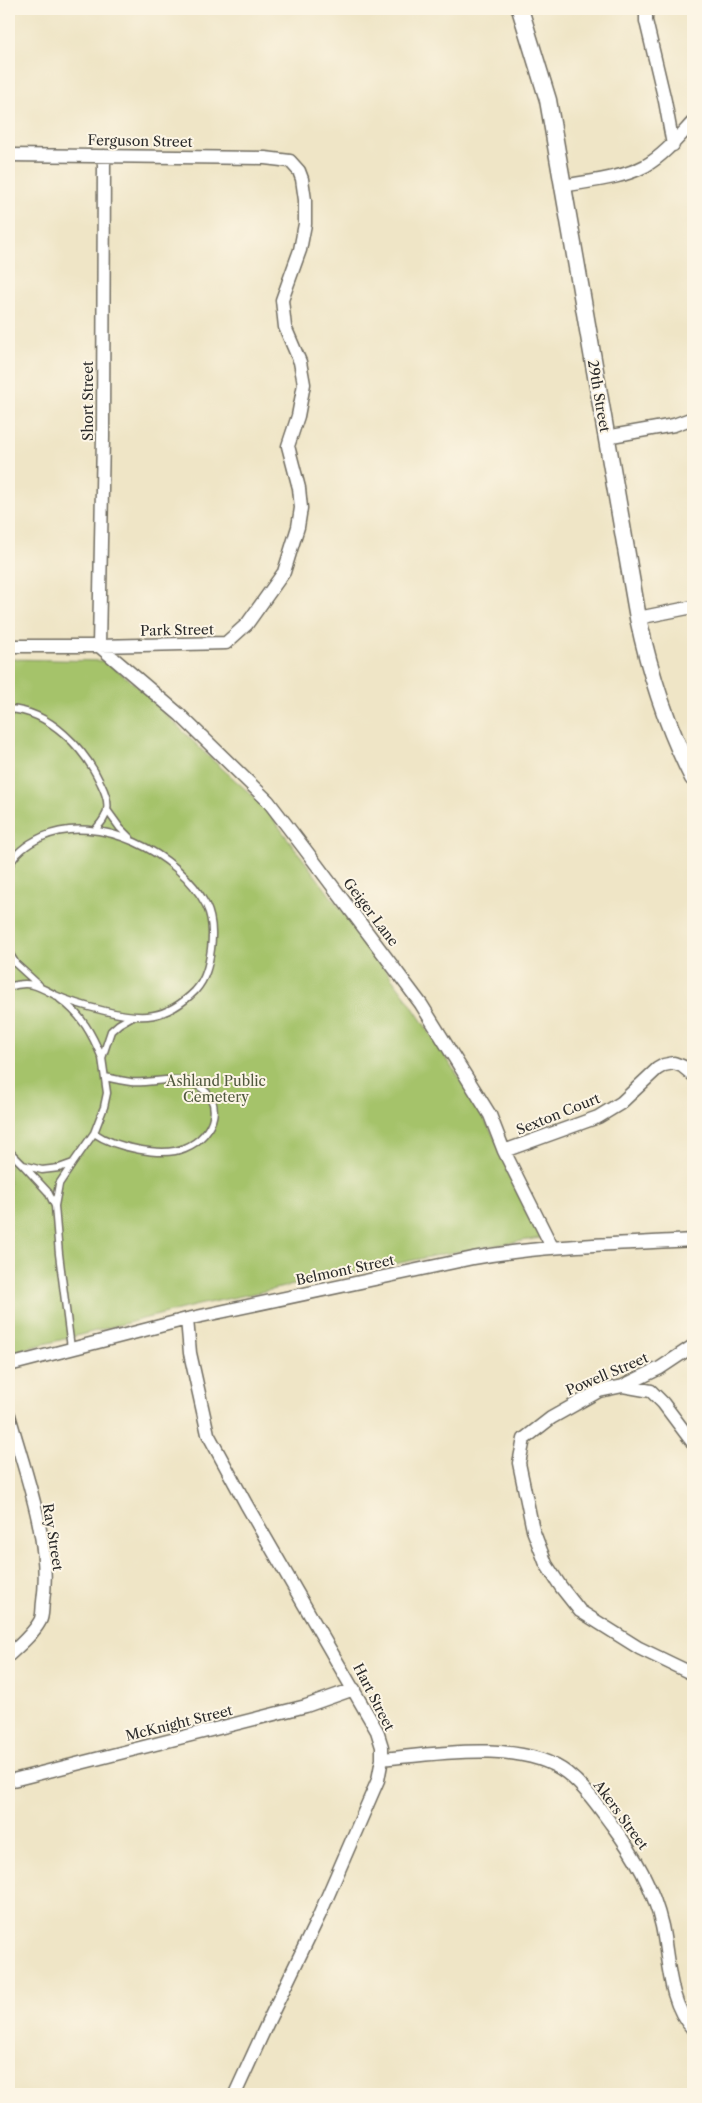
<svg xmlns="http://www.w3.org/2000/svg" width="702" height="2103" viewBox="0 0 702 2103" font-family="'Libre Caslon Text',serif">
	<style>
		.green { fill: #a5c36a; stroke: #68774a }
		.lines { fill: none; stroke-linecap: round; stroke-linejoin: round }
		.service-casing { stroke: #706c61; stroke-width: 9 }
		.minor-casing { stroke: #706c61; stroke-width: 15 }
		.tertiary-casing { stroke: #706c61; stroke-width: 19 }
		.service { stroke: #fff; stroke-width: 6 }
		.minor { stroke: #fff; stroke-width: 12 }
		.tertiary { stroke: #fff; stroke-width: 16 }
		.labels { text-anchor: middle; stroke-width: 4; stroke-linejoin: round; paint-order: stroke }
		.street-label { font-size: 14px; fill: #2b2b2b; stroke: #fcf5e5 }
		.park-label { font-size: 14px; fill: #50593e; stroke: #fcf5e5 }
	</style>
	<rect width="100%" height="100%" fill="#fcf5e5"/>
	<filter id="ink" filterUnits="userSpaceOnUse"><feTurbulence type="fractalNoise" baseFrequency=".02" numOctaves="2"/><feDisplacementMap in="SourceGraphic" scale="10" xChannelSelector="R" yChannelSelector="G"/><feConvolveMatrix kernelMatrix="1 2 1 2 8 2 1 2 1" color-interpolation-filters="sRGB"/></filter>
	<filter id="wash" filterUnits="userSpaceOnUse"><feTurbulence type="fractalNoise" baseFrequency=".0096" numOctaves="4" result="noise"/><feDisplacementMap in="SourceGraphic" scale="20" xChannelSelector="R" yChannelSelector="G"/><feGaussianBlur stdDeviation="1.12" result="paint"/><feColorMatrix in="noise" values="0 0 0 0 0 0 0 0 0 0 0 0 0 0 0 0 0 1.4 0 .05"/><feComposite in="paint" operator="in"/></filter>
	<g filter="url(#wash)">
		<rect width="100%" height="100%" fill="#efe5c6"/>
		<path class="green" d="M 9,659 L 105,661 L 136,685 L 208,756 L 262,804 L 406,997 L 465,1086 L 500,1147 L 541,1232 L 540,1238 L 443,1254 L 198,1305 L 9,1353 Z"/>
	</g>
	<g filter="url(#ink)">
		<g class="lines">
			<defs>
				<path id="service" d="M 9,709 C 50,711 85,749 101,784 C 105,792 109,801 107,810 C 106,818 100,824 95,830
					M 107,810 L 120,828 L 130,838
					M 9,866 C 15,853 29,843 42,837 C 98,812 179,853 206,905 C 213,919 213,934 211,949 C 209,964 206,979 195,991 C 166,1020 142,1020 105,1011 C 88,1007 70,1002 55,995 C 38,986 29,980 9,987
					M 9,953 L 16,964 L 39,985
					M 60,999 C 82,1015 92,1034 102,1058
					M 94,1133 C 114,1147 162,1158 185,1148 C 215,1136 228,1097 192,1083 C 172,1075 151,1084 131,1082 C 123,1081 114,1079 105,1077
					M 9,1151 L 23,1165 L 42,1170 L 59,1168 L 73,1163 L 94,1133 L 104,1107 L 107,1093 L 102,1058 L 111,1031 L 119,1024 L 131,1017
					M 23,1165 L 48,1192 L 55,1206 L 59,1254 L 71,1348
					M 55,1206 L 59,1184 L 73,1163"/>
				<path id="minor" d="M 646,9 L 646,21 L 665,101 L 673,145
					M 9,155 L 265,158 L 290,161 L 299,171 L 302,179 L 305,200 L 305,224 L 300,250 L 282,300 L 285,327 L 300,362 L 304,384 L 298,416 L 288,446 L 299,488 L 301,508 L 298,527 L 284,572 L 247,624 L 226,643 L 99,646 L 9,646
					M 104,156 L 103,437 L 99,646 L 180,715 L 268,801 L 304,848 L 421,1004 L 490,1115 L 504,1151 L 552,1247
					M 563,186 C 589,181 620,179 645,166 C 664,155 678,138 693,122
					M 606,437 L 674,425 L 693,418
					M 638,618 L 693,607
					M 504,1151 L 598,1117 L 621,1103 L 657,1069 L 664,1065 L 674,1063 L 682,1066 L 693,1075
					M 187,1319 L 190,1353 L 208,1434 L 246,1504 L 377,1731 L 382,1747 L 382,1759 L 378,1780 L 319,1916 L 267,2024 L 235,2094
					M 693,1346 L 660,1368 L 623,1386 L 599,1391 L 551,1418 L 524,1439 L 519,1463 L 533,1530 L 546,1564 L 561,1587 L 580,1611 L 639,1648 L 693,1674
					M 9,1365 L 187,1319 L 473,1258 C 545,1245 620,1244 693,1240
					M 623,1386 L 651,1391 L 663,1403 L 693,1443
					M 9,1415 C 25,1473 52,1542 43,1602 C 42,1608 43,1616 40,1621 C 33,1634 20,1645 9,1655
					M 382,1759 C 434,1754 523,1739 567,1773 C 585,1787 598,1806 612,1825 C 635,1856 653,1887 662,1926 C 669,1959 668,2003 693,2029
					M 9,1781 L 306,1706 L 354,1689"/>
				<path id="tertiary" d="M 520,9 L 548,100 L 638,618 C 650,674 667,727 693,778"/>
			</defs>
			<use href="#service" class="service-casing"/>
			<use href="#minor" class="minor-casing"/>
			<use href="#tertiary" class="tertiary-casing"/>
			<use href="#service" class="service"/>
			<use href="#minor" class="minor"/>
			<use href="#tertiary" class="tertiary"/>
		</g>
	</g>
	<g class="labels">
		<g class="street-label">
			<text transform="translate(140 141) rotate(1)" y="5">Ferguson Street</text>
			<text transform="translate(599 396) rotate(80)" y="5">29th Street</text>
			<text transform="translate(88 401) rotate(-90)" y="5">Short Street</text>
			<text transform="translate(177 630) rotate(-1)" y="5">Park Street</text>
			<text transform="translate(371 912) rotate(53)" y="5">Geiger Lane</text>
			<text transform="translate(558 1114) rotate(-22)" y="5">Sexton Court</text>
			<text transform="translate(345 1270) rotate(-12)" y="5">Belmont Street</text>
			<text transform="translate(607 1374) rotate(-23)" y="5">Powell Street</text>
			<text transform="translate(53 1537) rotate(81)" y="5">Ray Street</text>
			<text transform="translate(374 1697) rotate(63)" y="5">Hart Street</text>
			<text transform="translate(179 1723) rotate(-14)" y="5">McKnight Street</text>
			<text transform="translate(621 1815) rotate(54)" y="5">Akers Street</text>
		</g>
		<g class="park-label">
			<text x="216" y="1086">Ashland Public<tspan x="216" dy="16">Cemetery</tspan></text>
		</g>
	</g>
	<rect width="702" height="2103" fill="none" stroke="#fcf5e5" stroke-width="30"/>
</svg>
